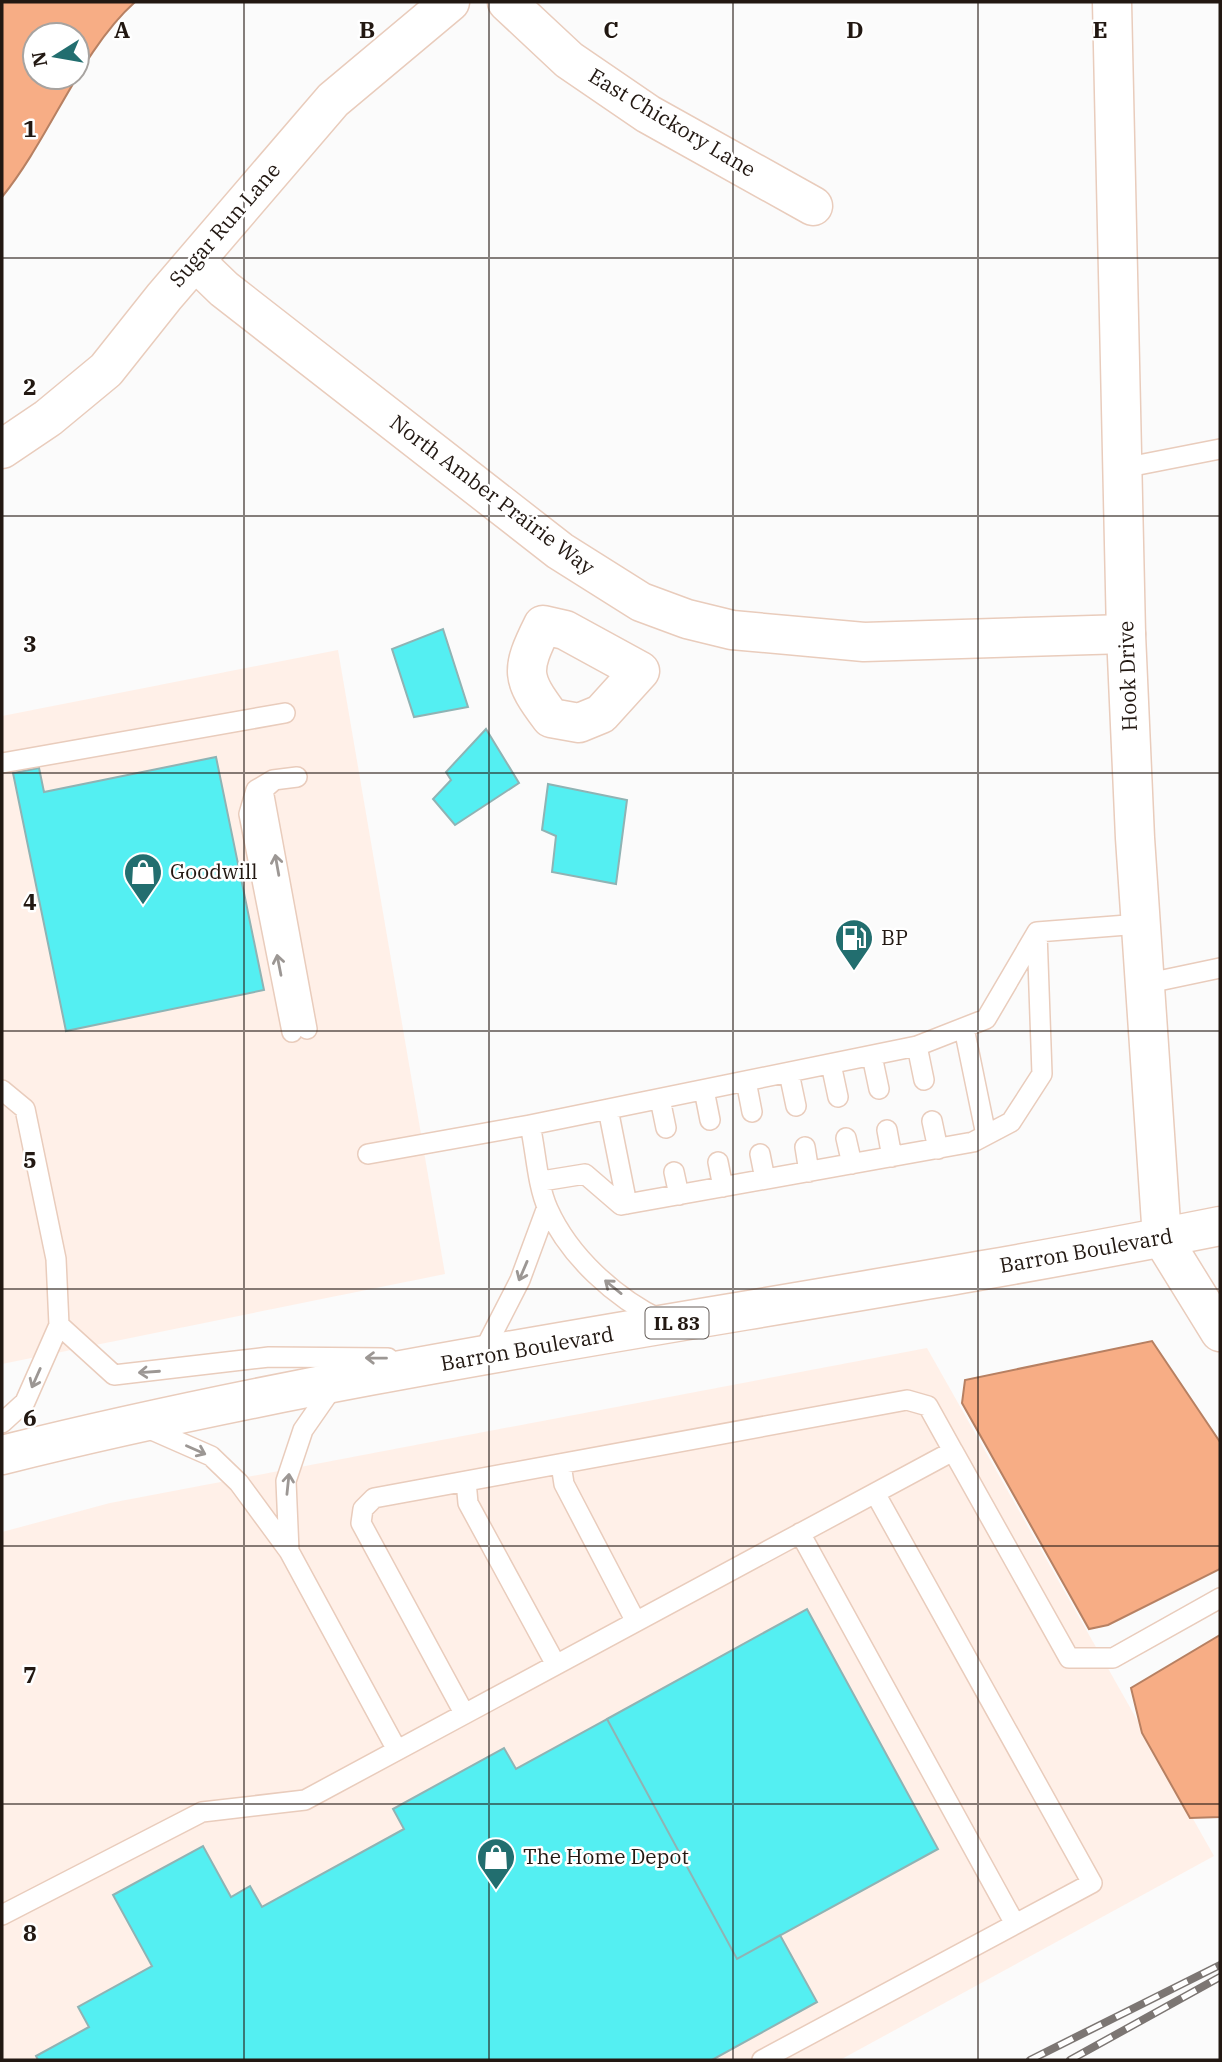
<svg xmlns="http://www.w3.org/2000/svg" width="1222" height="2062" viewBox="0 0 1222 2062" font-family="'IBM Plex Serif',serif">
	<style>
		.built { fill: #fff0e8 }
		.water { fill: #f7ad85; stroke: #b78062; stroke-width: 2; fill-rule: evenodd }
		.building { fill: #54eff2; stroke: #8fb3b4; stroke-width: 2 }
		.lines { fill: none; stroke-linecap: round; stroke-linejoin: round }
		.lane-casing { stroke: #e9ccbc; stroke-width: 22 }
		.street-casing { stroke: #e9ccbc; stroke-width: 41 }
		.secondary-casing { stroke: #e9ccbc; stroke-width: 41 }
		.primary-casing { stroke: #e9ccbc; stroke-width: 41 }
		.lane { stroke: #fff; stroke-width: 19 }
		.street { stroke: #fff; stroke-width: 38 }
		.secondary { stroke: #fff; stroke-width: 38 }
		.primary { stroke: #fff; stroke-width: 38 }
		.rail-casing { stroke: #7c7673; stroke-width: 8 }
		.rail { stroke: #fff; stroke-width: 5; stroke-dasharray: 16; stroke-linecap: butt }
		.oneway { stroke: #9c9794 }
		.grid { fill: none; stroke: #221812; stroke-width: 2; stroke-opacity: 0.55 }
		.labels { text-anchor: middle; stroke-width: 5; stroke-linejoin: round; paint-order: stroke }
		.shield { fill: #fff; stroke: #645d59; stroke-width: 2 }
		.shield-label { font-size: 19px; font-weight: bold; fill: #221812 }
		.street-label { font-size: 21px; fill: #221812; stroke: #fff }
		.poi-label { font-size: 21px; fill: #221812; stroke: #fff; text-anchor: start }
		.grid-label { font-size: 23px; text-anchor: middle; font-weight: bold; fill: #221812; stroke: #fff; stroke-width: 5; stroke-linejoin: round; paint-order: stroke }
	</style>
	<rect width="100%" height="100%" fill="#fbfbfb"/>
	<path class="built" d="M 338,650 L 445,1274 L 2,1364 L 2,716 Z
		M 927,1348 L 1214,1856 L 840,2060 L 2,2060 L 2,1532 L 110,1503 Z"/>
	<path class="water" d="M 2,2 L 135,2 C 81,50 50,138 2,197 ZM 35,35 L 77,35 L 77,77 L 35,77 Z
		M 1152,1341 L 1220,1442 L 1220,1569 L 1108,1625 L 1089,1629 L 962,1403 L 965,1380 Z
		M 1220,1635 L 1220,1817 L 1190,1818 L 1142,1733 L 1131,1688 Z"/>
	<path class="building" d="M 443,629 L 468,707 L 414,717 L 392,649 Z
		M 486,729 L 519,783 L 455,825 L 433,799 L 451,780 L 446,772 Z
		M 216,757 L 264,990 L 66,1031 L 13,773 L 39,768 L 44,792 Z
		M 548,784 L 627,800 L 616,884 L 552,872 L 556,836 L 542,830 Z
		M 807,1609 L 938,1849 L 737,1959 L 607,1719 Z
		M 607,1719 L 737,1959 L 780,1935 L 817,2002 L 712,2060 L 38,2060 L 36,2056 L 89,2027 L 78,2007 L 152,1966 L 113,1895 L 203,1846 L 231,1897 L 250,1886 L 262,1907 L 404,1829 L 393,1809 L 504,1748 L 516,1769 Z"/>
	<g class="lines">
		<defs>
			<path id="lane" d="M 1123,468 L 1220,449
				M 2,763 L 285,713
				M 272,782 L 263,790 L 307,1029
				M 1144,984 L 1220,968
				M 964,1028 L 986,1135
				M 292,1032 L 249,814 L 256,790 L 273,780 L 297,777
				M 917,1046 L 924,1080
				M 872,1056 L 879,1089
				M 831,1064 L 838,1097
				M 789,1073 L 796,1106
				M 746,1081 L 752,1112
				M 2,1090 L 25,1109 L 56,1259 L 59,1325 L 25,1402 L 2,1423
				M 704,1090 L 710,1120
				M 660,1099 L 666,1128
				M 608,1109 L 627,1204
				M 932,1121 L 938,1149
				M 530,1125 C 536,1151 537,1185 548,1209 C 569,1256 615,1298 661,1320
				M 887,1130 L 892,1157
				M 846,1138 L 852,1164
				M 805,1147 L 809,1172
				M 368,1154 L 530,1125 L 917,1046 L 986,1019 L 1037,932 L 1140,924
				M 760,1154 L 765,1179
				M 718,1162 L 723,1187
				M 674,1172 L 679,1195
				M 542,1181 L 585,1174 L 621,1205 L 973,1142 L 1011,1122 L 1042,1074 L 1037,932
				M 59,1325 L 114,1375 L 269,1357 L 388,1358
				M 481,1356 L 520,1280 L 547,1207
				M 145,1427 L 211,1456 L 239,1483 L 289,1551 L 397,1750
				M 561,1464 L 564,1484 L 635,1620
				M 466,1481 L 468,1503 L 555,1663
				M 800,1533 L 1015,1924
				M 289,1551 L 286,1481 L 303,1430 L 335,1384
				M 464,1713 L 361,1523 L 363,1509 L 374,1498 L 907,1400 L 928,1406 L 953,1451
				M 2,1915 L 202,1812 L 305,1800 L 953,1451 L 1069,1658 L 1113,1658 L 1220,1598
				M 762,2060 L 1092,1883 L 875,1493"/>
			<path id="street" d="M 507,2 L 569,60 L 648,114 L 813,206
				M 195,261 L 224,289 L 560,551 L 641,602 L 687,619 L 732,630 L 864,642 L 1126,634
				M 2,449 L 48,418 L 106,370 L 164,297 L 333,100 L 450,2
				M 543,625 L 565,630 L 640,671 L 601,714 L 579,723 L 551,718 C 521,678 520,671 543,625 Z"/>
			<path id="secondary" d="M 1112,2 L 1126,634 L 1135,838 L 1162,1238 L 1220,1332"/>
			<path id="primary" d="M 2,1455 C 403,1355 815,1307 1220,1226"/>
		</defs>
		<use href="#lane" class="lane-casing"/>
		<use href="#street" class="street-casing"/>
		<use href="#secondary" class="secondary-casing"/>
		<use href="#primary" class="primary-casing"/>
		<use href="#lane" class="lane"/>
		<use href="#street" class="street"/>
		<use href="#secondary" class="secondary"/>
		<use href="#primary" class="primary"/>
		<defs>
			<path id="rail" d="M 1030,2060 L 1220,1965
				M 1070,2060 L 1220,1977"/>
		</defs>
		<use href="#rail" class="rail-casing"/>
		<use href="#rail" class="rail"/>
	</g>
	<defs><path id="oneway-shaft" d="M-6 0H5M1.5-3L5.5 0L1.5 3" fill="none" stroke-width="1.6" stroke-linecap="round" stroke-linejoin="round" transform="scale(1.75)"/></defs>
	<g class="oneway">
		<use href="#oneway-shaft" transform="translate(277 865) rotate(-100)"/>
		<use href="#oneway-shaft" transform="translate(279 965) rotate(-101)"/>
		<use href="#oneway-shaft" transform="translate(523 1271) rotate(113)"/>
		<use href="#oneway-shaft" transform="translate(613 1287) rotate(-141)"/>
		<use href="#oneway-shaft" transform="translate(376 1358) rotate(-179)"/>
		<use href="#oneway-shaft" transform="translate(149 1372) rotate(176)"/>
		<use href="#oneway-shaft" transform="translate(36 1378) rotate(114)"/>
		<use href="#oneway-shaft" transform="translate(196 1450) rotate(24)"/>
		<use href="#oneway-shaft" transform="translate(288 1484) rotate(-84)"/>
	</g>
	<path class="grid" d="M 244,2 L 244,2060M 489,2 L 489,2060M 733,2 L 733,2060M 978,2 L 978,2060M 2,258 L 1220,258M 2,516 L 1220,516M 2,773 L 1220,773M 2,1031 L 1220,1031M 2,1289 L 1220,1289M 2,1546 L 1220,1546M 2,1804 L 1220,1804"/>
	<defs>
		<symbol id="shop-pin" viewBox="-11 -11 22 30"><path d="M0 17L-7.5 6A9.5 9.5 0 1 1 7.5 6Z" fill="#226e6f" stroke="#fff"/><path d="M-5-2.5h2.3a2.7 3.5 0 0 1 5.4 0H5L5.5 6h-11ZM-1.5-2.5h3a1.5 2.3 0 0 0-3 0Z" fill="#fff"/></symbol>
		<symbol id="fuel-pin" viewBox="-11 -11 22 30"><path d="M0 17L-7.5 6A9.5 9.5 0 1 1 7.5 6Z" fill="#226e6f" stroke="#fff"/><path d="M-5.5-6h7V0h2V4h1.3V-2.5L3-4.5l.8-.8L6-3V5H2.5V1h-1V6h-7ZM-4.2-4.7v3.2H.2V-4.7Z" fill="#fff"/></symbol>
	</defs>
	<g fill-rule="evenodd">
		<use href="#shop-pin" x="121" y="850" width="44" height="60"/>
		<use href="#fuel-pin" x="832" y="916" width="44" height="60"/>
		<use href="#shop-pin" x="474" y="1835" width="44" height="60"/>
	</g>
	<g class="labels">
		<rect class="shield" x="645.5" y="1307.5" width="63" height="31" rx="5"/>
		<g class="shield-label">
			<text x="677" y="1330">IL 83</text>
		</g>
		<g class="street-label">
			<text transform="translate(672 123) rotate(31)" y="7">East Chickory Lane</text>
			<text transform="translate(225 225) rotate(-49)" y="7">Sugar Run Lane</text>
			<text transform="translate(492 495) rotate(37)" y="7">North Amber Prairie Way</text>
			<text transform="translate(1128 676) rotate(-92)" y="7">Hook Drive</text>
			<text transform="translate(1086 1251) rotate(-10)" y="7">Barron Boulevard</text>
			<text transform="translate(527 1349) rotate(-10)" y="7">Barron Boulevard</text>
		</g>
		<g class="poi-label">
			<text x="170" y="879">Goodwill</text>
			<text x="881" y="945">BP</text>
			<text x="523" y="1864">The Home Depot</text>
		</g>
	</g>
	<g class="grid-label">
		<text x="122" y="38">A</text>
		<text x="367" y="38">B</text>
		<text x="611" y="38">C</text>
		<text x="855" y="38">D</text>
		<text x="1100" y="38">E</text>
		<text x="30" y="137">1</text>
		<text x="30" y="395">2</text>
		<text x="30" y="652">3</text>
		<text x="30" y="910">4</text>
		<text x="30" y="1168">5</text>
		<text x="30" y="1426">6</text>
		<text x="30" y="1683">7</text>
		<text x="30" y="1941">8</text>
	</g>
	<rect width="1222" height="2062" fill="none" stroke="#221812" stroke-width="7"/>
	<g transform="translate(56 56) rotate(259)"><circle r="33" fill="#ffffff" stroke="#a7a3a0" stroke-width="2"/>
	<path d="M0-5L12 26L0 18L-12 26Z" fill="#226e6f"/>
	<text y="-10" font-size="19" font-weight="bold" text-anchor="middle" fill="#221812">N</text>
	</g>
</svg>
